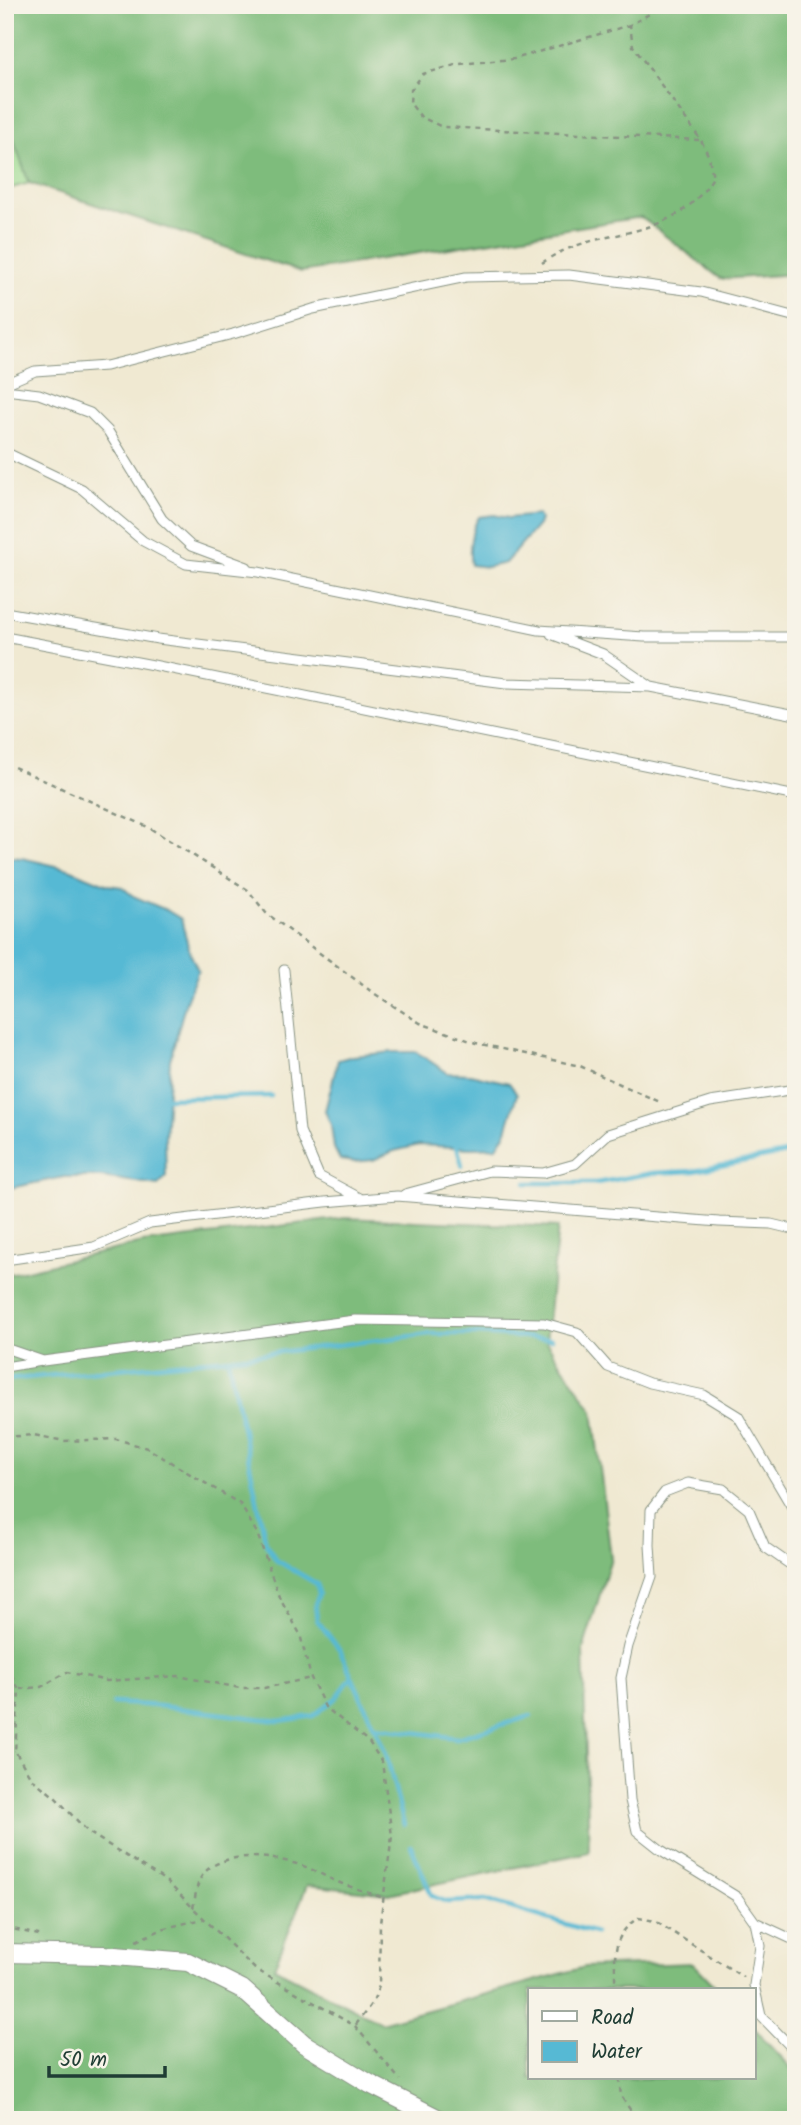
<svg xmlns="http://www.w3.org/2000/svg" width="801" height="2125" viewBox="0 0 801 2125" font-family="Kalam,sans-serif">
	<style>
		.green { fill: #9ddc92; stroke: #5e8c63; stroke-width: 2 }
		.forest { fill: #7ebc7c; stroke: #4e7c58; stroke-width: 2 }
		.water { fill: #56b9d4; stroke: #3a7b84; stroke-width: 2 }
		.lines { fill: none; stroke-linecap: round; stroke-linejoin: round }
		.stream { stroke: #56b9d4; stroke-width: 4.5 }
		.lane-casing { stroke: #889383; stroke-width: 11 }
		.street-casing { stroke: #889383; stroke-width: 20 }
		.path { stroke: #889383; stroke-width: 2.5; stroke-dasharray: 5 5; stroke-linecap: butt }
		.lane { stroke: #fff; stroke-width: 9 }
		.street { stroke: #fff; stroke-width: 18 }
	</style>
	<rect width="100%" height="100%" fill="#f7f3e8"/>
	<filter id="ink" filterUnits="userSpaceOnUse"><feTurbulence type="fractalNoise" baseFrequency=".0143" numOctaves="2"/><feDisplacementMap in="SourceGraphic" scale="14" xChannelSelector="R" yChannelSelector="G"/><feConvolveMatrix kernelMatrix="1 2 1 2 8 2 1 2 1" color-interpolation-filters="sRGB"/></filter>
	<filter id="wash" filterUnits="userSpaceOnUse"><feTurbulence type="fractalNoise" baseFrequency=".00686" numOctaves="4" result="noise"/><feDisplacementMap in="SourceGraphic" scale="28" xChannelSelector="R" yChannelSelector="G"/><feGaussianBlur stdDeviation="1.57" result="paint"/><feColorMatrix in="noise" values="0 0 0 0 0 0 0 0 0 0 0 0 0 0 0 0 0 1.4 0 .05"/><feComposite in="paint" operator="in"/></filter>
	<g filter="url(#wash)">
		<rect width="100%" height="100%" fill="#f0e9d2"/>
		<path class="green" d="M 5,116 L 29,183 L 5,190 Z"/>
		<path class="forest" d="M 5,5 L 796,5 L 796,274 L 721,279 L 641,217 L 301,272 L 29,183 L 5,116 Z
			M 345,1218 L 558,1227 L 546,1341 L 593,1411 L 611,1558 L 583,1650 L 589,1852 L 388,1894 L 307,1885 L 274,1968 L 381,2023 L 585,1967 L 693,1963 L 719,1990 L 530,1990 L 530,2078 L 754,2078 L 754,2028 L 796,2073 L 796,2120 L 5,2120 L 5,1275 L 143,1243 Z"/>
		<path class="water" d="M 494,515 L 508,518 L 538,515 L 540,519 L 538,525 L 505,563 L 488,567 L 471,565 C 468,550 471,529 479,517 Z
			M 5,857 L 22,858 L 69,869 L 108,885 L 122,887 L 133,896 L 166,910 L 181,919 L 190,953 L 198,970 L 186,1001 L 170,1060 L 165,1138 L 166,1177 L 158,1185 L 101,1177 L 64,1177 L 5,1189 Z
			M 393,1052 L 416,1052 L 448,1073 L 470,1074 L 509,1083 L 517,1094 L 505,1134 L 497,1147 L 471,1148 L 419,1145 L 394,1151 L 373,1160 L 354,1162 L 340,1160 L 334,1148 L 331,1125 L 325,1111 L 338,1060 L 353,1056 Z"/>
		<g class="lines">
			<path class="stream" d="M 163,1098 L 271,1096
				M 457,1146 L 462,1165
				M 526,1183 L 596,1183 L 653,1173 L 694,1171 L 796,1151
				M 229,1358 L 429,1334 L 477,1334 L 552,1339
				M 5,1380 L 228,1358 L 266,1544 L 276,1560 L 317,1584 L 319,1594 L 315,1604 L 317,1620 L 340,1650 L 386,1753 L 404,1825
				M 113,1703 L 159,1706 L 279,1721 L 313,1716 L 336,1698 L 352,1677
				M 375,1727 L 457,1738 L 531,1716
				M 411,1846 L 432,1896 L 447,1902 L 485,1900 L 595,1933"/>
		</g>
	</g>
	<g filter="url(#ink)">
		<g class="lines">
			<defs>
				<path id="lane" d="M 5,384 L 35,371 L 106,366 L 233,334 L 313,309 L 466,277 L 569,275 L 701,292 L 796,317
					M 5,390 L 39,394 L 90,413 L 108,431 L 162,519 L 191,546 L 247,567
					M 5,452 L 82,489 L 143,541 L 186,564 L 258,572 L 539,630 L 644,637 L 796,637
					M 5,612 L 158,639 L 506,683 L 651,687
					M 551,634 L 603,654 L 651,687 L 796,715
					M 5,637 L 153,665 L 796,796
					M 284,970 L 300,1131 L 319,1176 L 360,1198
					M 405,1194 L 490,1171 L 543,1173 L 575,1164 L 608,1134 L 710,1102 L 796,1089
					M 5,1260 L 94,1247 L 150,1223 L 325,1202 L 397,1196 L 719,1222 L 771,1224 L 796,1230
					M 5,1348 L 43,1361 L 355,1320 L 544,1323 L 577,1332 L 608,1367 L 649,1383 L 704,1395 L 738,1416 L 796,1514
					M 5,1367 L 42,1361
					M 796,1561 L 788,1563 L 765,1547 L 749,1510 L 723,1489 L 688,1483 L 665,1492 L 651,1510 L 650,1545 L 652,1577 L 628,1646 L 621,1678 L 630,1800 L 637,1831 L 661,1850 L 737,1897 L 755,1922 L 760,1946 L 754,1985 L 761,2016 L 796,2052
					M 755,1922 L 796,1941"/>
				<path id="street" d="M 5,1953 L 103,1955 L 188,1962 L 242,1989 L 304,2044 L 370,2084 L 441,2120"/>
			</defs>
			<use href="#lane" class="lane-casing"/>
			<use href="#street" class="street-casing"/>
			<path class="path" d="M 630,25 L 514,59 L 459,64 L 423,74 L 411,90 L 410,103 L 421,117 L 442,127 L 701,140
				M 542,263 C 597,223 672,247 713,177 L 709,157 L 701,140 L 633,46 L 630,25 L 656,10 L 681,5
				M 5,763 L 148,827 L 248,890 L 266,913 L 372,992 L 420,1023 L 476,1043 L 580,1066 L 662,1103
				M 5,1437 L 34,1435 L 64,1441 L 116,1439 L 147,1448 L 240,1504 L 257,1533 L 279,1596 L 300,1634 L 311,1678 L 325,1707 L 369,1742 L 382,1762 L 392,1836 L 380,1923 L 379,1986 L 374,2000 L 355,2026
				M 5,1669 L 10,1671 L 19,1690 L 15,1751 L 31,1778 L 55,1797 L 88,1832 L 166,1881 L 255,1969 L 355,2026 L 400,2080
				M 20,1689 L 41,1687 L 67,1672 L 107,1681 L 178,1676 L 240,1688 L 264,1688 L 311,1678
				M 5,1754 L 15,1751
				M 193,1908 C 196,1896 196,1881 205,1872 C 226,1851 267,1856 293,1863 C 311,1867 326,1878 343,1884 C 356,1889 370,1893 384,1898
				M 5,1930 L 13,1929 L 43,1936
				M 136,1941 L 165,1928 L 203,1919
				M 615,1990 C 616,1960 609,1937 638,1918 L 655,1921 L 743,1977
				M 619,2078 L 621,2096 L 637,2120"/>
			<use href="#lane" class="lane"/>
			<use href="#street" class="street"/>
		</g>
	</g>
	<rect width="801" height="2125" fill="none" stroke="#f7f3e8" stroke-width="28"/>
	<rect x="528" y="1988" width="228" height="91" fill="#f7f3e8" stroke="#a1aaa0" stroke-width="2"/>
	<rect x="542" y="2011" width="35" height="10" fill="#ffffff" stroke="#a1aaa0" stroke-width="2"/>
	<text x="591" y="2024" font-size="21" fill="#1f3d34">Road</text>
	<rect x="542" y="2041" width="35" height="21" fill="#56b9d4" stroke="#a1aaa0" stroke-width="2"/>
	<text x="591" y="2058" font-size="21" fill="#1f3d34">Water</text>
	<path d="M49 2066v10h116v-10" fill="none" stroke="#1f3d34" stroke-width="3.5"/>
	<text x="60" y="2066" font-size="21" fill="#1f3d34" stroke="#f7f3e8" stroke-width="5" paint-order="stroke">50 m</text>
</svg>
